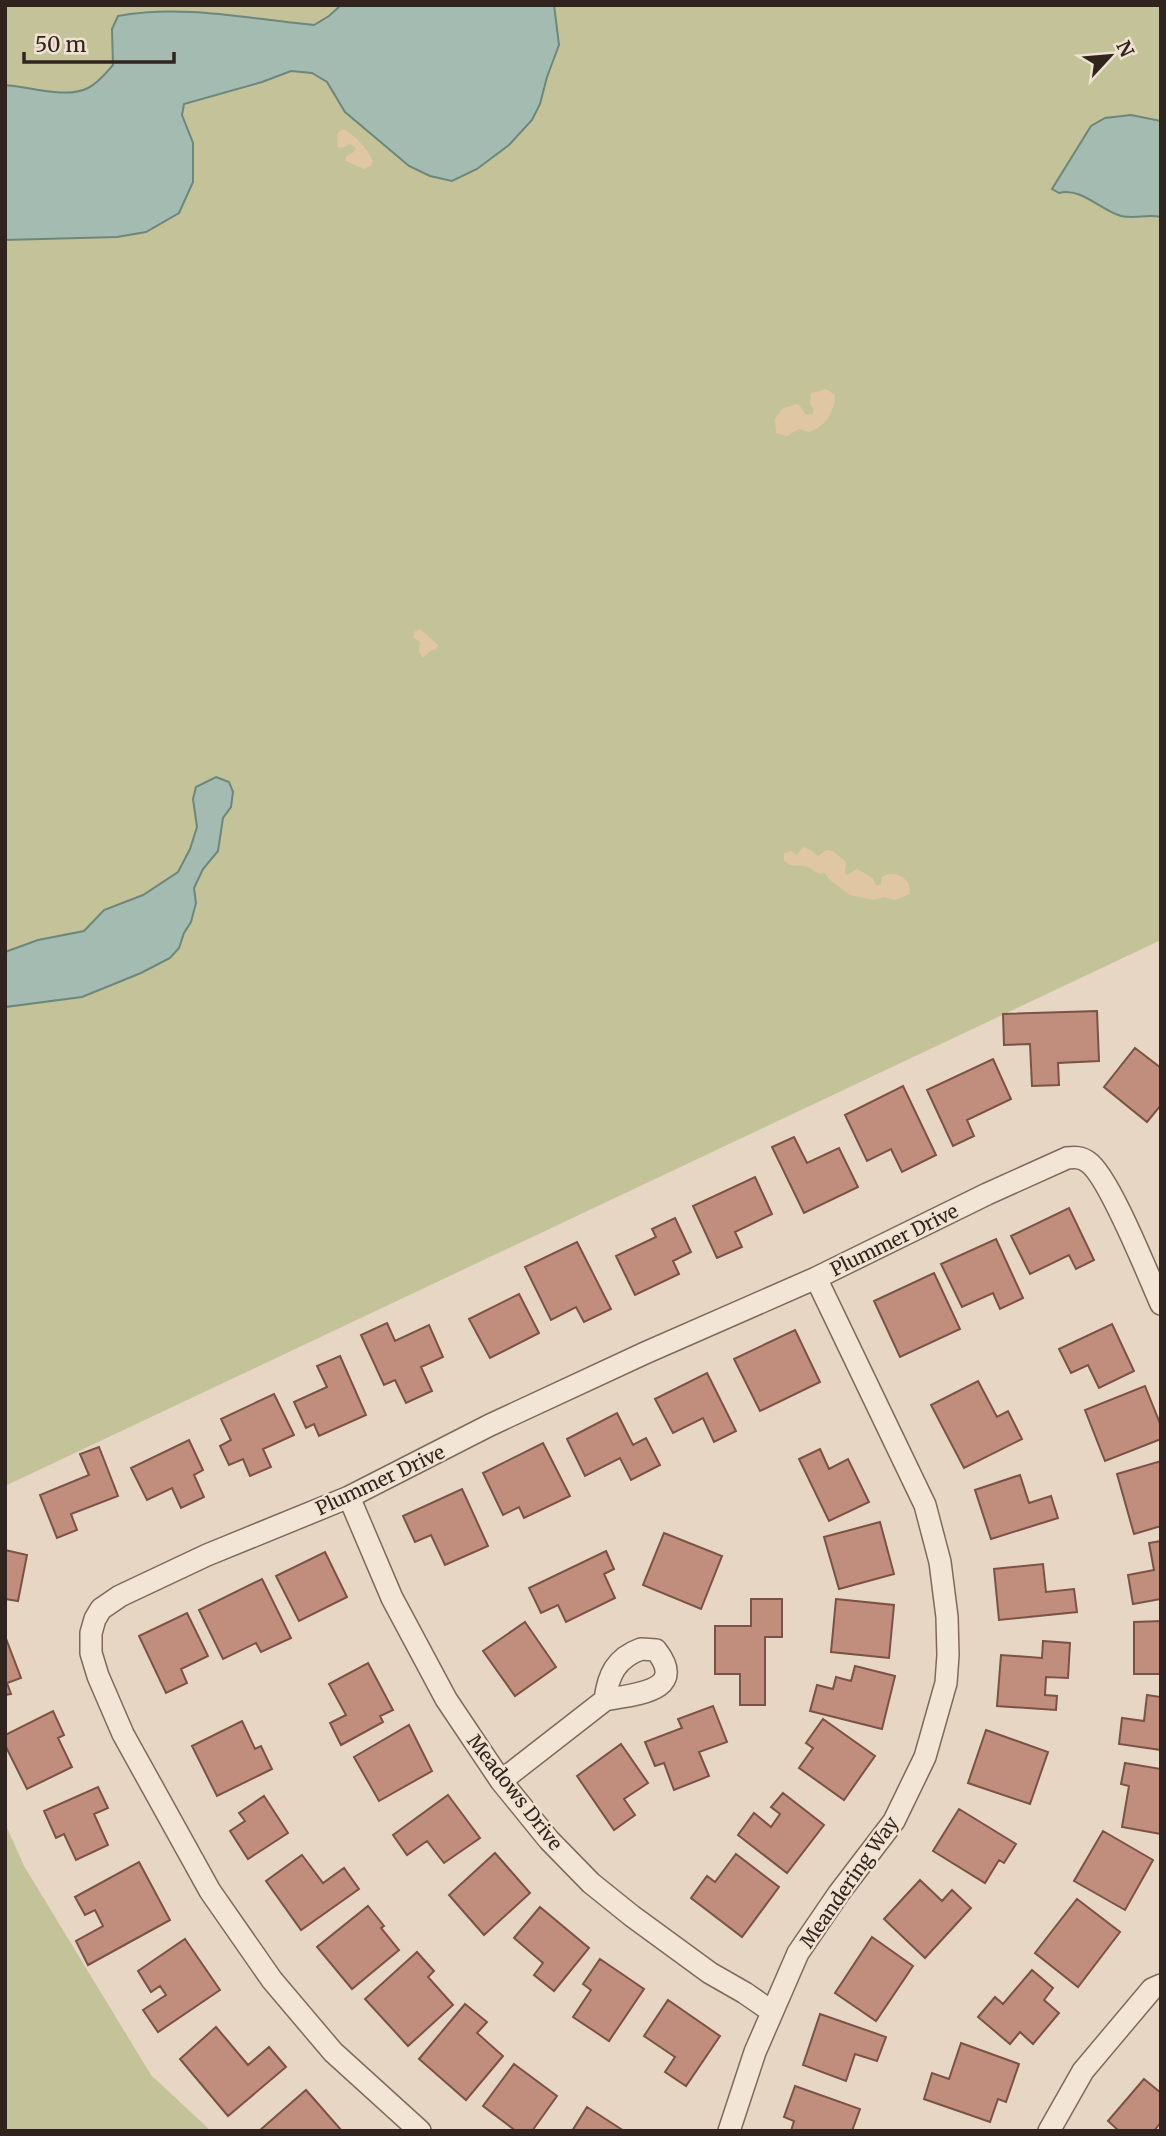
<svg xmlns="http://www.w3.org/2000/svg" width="1166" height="2136" viewBox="0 0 1166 2136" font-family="Merriweather,serif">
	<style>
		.green { fill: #c4c298 }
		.sand { fill: #e0c6a3 }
		.water { fill: #a4bbb1; stroke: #6d877c; stroke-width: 2 }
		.building { fill: #c18e7d; stroke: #7b5245; stroke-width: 2 }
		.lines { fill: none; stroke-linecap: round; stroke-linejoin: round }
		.street-casing { stroke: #7f695c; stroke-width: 24 }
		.street { stroke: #f3e5d5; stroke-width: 21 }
		.labels { text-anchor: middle; stroke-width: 5; stroke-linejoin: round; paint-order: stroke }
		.street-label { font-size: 19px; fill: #31241e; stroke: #f0e2d1 }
	</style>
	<rect width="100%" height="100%" fill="#e7d6c3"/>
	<path class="green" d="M 5,5 L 1161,5 L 1161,940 L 5,1486 Z
		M 5,1823 L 24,1866 L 151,2075 L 211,2131 L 5,2131 Z"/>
	<path class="sand" d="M 343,129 C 355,135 367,148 373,161 L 371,166 L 364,169 L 346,161 L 346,156 L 354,152 L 356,148 L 350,144 L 342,148 L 337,147 L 338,132 Z
		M 826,389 L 835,395 C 835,412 825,427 809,432 L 799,429 L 787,436 L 776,433 L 775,419 L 782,409 L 796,404 L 800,406 L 806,415 L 812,414 L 814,410 L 810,404 L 811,393 Z
		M 420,629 L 438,645 L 436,649 L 430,651 L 423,658 L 419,652 L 420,642 L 413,637 L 415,631 Z
		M 803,847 L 811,850 L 818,856 L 826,850 L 833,851 L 846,862 L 845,873 L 847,875 L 857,869 L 873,878 L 876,886 L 881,884 L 882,877 C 892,870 903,875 909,884 L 910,894 L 895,900 L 884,897 L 874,900 L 850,895 L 830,880 L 825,873 L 819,874 L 806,866 L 790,865 L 784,861 L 784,853 L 791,851 L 797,855 Z"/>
	<path class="water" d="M 341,5 L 554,5 L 559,45 L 547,77 L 540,104 L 532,120 L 509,145 L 477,169 L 452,181 L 430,176 L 409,166 L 345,112 L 327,82 L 312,73 L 291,71 L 262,82 L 184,104 L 182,115 L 193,143 L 193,182 L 179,213 L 146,232 L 117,237 L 5,240 L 5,85 C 30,87 67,99 88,88 C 98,83 106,73 113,65 L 112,29 L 118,16 C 182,4 250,19 314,25 L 329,16 Z
		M 1131,115 L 1161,121 L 1161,217 C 1148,214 1135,219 1121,216 C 1100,210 1081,187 1059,193 L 1052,189 L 1091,126 L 1105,118 Z
		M 216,777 L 229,782 L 233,792 L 231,807 L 223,818 L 218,851 L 203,869 L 194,888 L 196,903 L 191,922 L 184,933 L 179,948 L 170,958 L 141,973 L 82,997 L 5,1007 L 5,952 L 38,940 L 84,931 L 104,910 L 143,895 L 178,872 L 190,849 L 197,827 L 193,799 L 196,787 Z"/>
	<path class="building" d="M 1097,1011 L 1099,1061 L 1058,1063 L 1059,1085 L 1032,1086 L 1030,1044 L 1004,1045 L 1003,1014 Z
		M 1135,1048 L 1161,1068 L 1161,1105 L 1147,1122 L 1104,1087 Z
		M 993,1059 L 1011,1099 L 967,1120 L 974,1136 L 953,1146 L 927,1090 Z
		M 903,1086 L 936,1155 L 902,1172 L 891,1149 L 867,1161 L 845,1115 Z
		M 794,1137 L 807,1163 L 839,1148 L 858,1187 L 804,1213 L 772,1147 Z
		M 755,1177 L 772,1214 L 735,1232 L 742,1247 L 717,1258 L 693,1206 Z
		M 1069,1208 L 1094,1260 L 1076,1269 L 1069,1255 L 1030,1274 L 1011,1236 Z
		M 675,1218 L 691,1252 L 673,1261 L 679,1274 L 635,1295 L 616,1256 L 656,1237 L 652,1229 Z
		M 996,1239 L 1023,1298 L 1000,1309 L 993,1293 L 962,1307 L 941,1264 Z
		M 577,1242 L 611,1309 L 584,1322 L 576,1307 L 551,1320 L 525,1267 Z
		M 934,1273 L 960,1329 L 900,1357 L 874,1301 Z
		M 519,1294 L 539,1333 L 490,1358 L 469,1319 Z
		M 387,1323 L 395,1341 L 429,1325 L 443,1357 L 421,1367 L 432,1391 L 406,1403 L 395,1380 L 384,1385 L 361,1335 Z
		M 1112,1324 L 1134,1371 L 1099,1388 L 1088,1365 L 1071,1373 L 1059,1349 Z
		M 795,1330 L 820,1382 L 760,1411 L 734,1359 Z
		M 340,1356 L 366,1415 L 319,1436 L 314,1424 L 306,1428 L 294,1402 L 327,1387 L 317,1366 Z
		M 707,1373 L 736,1431 L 714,1442 L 703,1418 L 673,1433 L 655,1399 Z
		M 978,1381 L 997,1417 L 1008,1411 L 1022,1439 L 964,1468 L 931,1405 Z
		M 1145,1386 L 1161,1426 L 1161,1439 L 1105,1461 L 1085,1410 Z
		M 274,1394 L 294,1435 L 263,1449 L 271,1467 L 250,1476 L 243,1459 L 229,1465 L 220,1446 L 231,1440 L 221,1419 Z
		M 617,1413 L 633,1445 L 646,1438 L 660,1465 L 631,1480 L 620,1458 L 585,1476 L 567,1439 Z
		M 189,1440 L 203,1470 L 194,1475 L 204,1497 L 181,1508 L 172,1488 L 147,1500 L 131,1468 Z
		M 543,1443 L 570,1496 L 524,1518 L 519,1507 L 503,1515 L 483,1473 Z
		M 99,1447 L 118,1496 L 71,1514 L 77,1530 L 57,1538 L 40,1495 L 89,1475 L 80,1454 Z
		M 820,1449 L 829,1469 L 848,1459 L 869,1502 L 829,1521 L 799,1459 Z
		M 1161,1461 L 1161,1526 L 1134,1534 L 1117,1474 Z
		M 1020,1475 L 1029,1503 L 1051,1496 L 1058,1518 L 991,1539 L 975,1490 Z
		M 462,1489 L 488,1546 L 445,1565 L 431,1535 L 415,1542 L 403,1516 Z
		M 880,1522 L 894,1574 L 839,1589 L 824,1537 Z
		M 664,1533 L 722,1556 L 701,1609 L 643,1585 Z
		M 1161,1541 L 1161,1599 L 1133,1604 L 1128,1575 L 1154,1570 L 1149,1543 Z
		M 5,1550 L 27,1555 L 18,1601 L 5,1599 Z
		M 606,1551 L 614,1569 L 604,1574 L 615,1598 L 566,1622 L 558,1605 L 541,1613 L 529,1588 Z
		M 325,1552 L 347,1597 L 299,1621 L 276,1576 Z
		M 1043,1564 L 1046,1592 L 1074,1589 L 1077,1612 L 999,1620 L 994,1569 Z
		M 262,1579 L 291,1638 L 261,1652 L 256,1643 L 223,1659 L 199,1610 Z
		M 751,1599 L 782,1599 L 782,1637 L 765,1637 L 765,1705 L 740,1705 L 740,1674 L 715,1674 L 715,1626 L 751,1626 Z
		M 836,1599 L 894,1605 L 889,1658 L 831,1652 Z
		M 187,1613 L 208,1656 L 181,1669 L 187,1683 L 166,1693 L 139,1636 Z
		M 1161,1621 L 1161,1674 L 1134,1674 L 1134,1622 Z
		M 525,1622 L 556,1667 L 515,1696 L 483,1651 Z
		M 5,1636 L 21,1678 L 7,1683 L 11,1694 L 5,1695 Z
		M 1043,1641 L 1070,1643 L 1068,1678 L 1046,1677 L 1045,1695 L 1057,1696 L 1056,1710 L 997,1706 L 1001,1655 L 1042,1658 Z
		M 368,1663 L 393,1710 L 380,1716 L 383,1722 L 341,1745 L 330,1723 L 346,1715 L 329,1684 Z
		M 855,1666 L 895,1676 L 882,1729 L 810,1711 L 817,1685 L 833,1689 L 836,1677 L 851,1681 Z
		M 1147,1695 L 1161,1697 L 1161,1750 L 1119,1744 L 1122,1718 L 1144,1721 Z
		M 713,1706 L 727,1742 L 699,1752 L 709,1776 L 674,1790 L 664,1763 L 655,1766 L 645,1742 L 682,1728 L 678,1719 Z
		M 53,1711 L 64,1735 L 58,1738 L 72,1767 L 27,1789 L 5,1745 L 5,1735 Z
		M 823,1719 L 875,1756 L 844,1800 L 799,1768 L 813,1748 L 806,1743 Z
		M 242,1721 L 255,1749 L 261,1746 L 272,1769 L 217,1796 L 192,1746 Z
		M 409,1725 L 432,1771 L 379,1801 L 354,1757 Z
		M 986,1730 L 1048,1752 L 1030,1804 L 968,1783 Z
		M 621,1744 L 648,1783 L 624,1799 L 635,1815 L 614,1830 L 577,1776 Z
		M 1125,1763 L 1161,1769 L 1161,1834 L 1122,1827 L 1129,1786 L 1121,1784 Z
		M 98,1787 L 108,1808 L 94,1814 L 108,1845 L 76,1860 L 64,1834 L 56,1838 L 44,1811 Z
		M 783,1793 L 824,1825 L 787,1873 L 738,1835 L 754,1813 L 771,1827 L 780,1814 L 771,1807 Z
		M 448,1795 L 480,1838 L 444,1863 L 427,1841 L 407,1855 L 393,1835 Z
		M 264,1796 L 288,1833 L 248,1859 L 230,1831 L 245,1821 L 239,1813 Z
		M 959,1809 L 1016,1844 L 1004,1863 L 999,1860 L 985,1883 L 933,1851 Z
		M 1103,1831 L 1153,1860 L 1125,1910 L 1074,1881 Z
		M 495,1853 L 530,1893 L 484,1935 L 449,1895 Z
		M 736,1854 L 779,1887 L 742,1937 L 691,1898 L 707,1876 L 715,1882 Z
		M 302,1855 L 323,1883 L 344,1868 L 359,1889 L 301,1930 L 266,1881 Z
		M 139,1862 L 170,1920 L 88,1965 L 76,1941 L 103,1926 L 95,1910 L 85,1915 L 75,1897 Z
		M 920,1880 L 942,1901 L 952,1890 L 971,1908 L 925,1958 L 884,1919 Z
		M 1077,1899 L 1120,1932 L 1078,1987 L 1035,1953 Z
		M 368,1906 L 384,1926 L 381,1928 L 399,1950 L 352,1989 L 317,1947 Z
		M 540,1907 L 589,1948 L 554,1991 L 534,1975 L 543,1963 L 514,1938 Z
		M 872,1937 L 913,1966 L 876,2021 L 835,1993 Z
		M 185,1939 L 220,1990 L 158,2032 L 143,2010 L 166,1995 L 160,1986 L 151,1992 L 138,1971 Z
		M 417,1952 L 434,1971 L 428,1977 L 453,2005 L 408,2046 L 365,1999 Z
		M 600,1959 L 644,1989 L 609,2041 L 573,2017 L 591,1990 L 583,1984 Z
		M 1032,1970 L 1053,1988 L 1044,2000 L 1059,2013 L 1033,2044 L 1020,2032 L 1010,2044 L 978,2017 L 995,1997 L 1003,2004 Z
		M 668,2000 L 720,2036 L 686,2086 L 665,2072 L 675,2057 L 644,2036 Z
		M 465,2004 L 487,2022 L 477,2033 L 503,2056 L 466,2100 L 419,2059 Z
		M 820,2014 L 886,2037 L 877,2061 L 855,2054 L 846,2081 L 803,2065 Z
		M 216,2027 L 248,2065 L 269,2047 L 286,2067 L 228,2116 L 180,2059 Z
		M 961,2043 L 1019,2064 L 1006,2102 L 998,2099 L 990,2122 L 924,2099 L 932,2073 L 949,2079 Z
		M 514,2064 L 557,2096 L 532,2131 L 516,2131 L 483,2106 Z
		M 1144,2079 L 1161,2093 L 1161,2122 L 1154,2131 L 1119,2131 L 1108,2121 Z
		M 795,2086 L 860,2109 L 852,2131 L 791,2131 L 794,2121 L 784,2117 Z
		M 306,2090 L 342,2131 L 259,2131 Z
		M 587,2107 L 624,2131 L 572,2131 Z"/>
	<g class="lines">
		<defs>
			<path id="street" d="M 349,1497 L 392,1598 L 446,1699 L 501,1781 L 549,1840 L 591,1883 L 632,1916 L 710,1973 L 745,1993 L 771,2011
				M 641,1649 L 656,1650 C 689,1692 634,1694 605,1700 C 608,1675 616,1658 641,1649 Z
				M 501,1781 L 605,1700
				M 420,2131 L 333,2052 L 272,1980 L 210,1891 L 123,1734 L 98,1676 L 91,1653 L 91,1633 L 95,1619 L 101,1609 L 120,1596 L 207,1555 L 349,1497 L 490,1425 L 645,1353 L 816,1278 L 987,1194 L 1067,1158 C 1075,1157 1081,1157 1088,1162 C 1109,1176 1148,1275 1161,1304
				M 729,2131 L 755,2052 L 798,1953 L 839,1893 L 894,1821 L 925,1757 L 946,1683 L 948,1655 L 947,1617 L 940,1562 L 925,1505 L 816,1278
				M 1049,2131 L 1083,2071 L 1152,1989 L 1161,1985"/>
		</defs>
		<use href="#street" class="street-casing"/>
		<use href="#street" class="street"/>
	</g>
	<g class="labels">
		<g class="street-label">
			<text transform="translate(894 1240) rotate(-26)" y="7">Plummer Drive</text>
			<text transform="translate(380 1480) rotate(-25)" y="7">Plummer Drive</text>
			<text transform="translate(515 1792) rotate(52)" y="7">Meadows Drive</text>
			<text transform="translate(849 1882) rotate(-55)" y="7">Meandering Way</text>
		</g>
	</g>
	<rect width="1166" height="2136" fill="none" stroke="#31241e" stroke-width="14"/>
	<g transform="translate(1110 56) rotate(64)" stroke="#f0e2d1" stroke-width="5" paint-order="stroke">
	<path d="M0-5L12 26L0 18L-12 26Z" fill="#31241e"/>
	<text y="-10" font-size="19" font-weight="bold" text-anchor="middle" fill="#31241e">N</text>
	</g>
	<path d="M24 52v10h150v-10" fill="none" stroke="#31241e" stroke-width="3.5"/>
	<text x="35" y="52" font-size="21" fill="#31241e" stroke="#f0e2d1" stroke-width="5" paint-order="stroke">50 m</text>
</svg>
